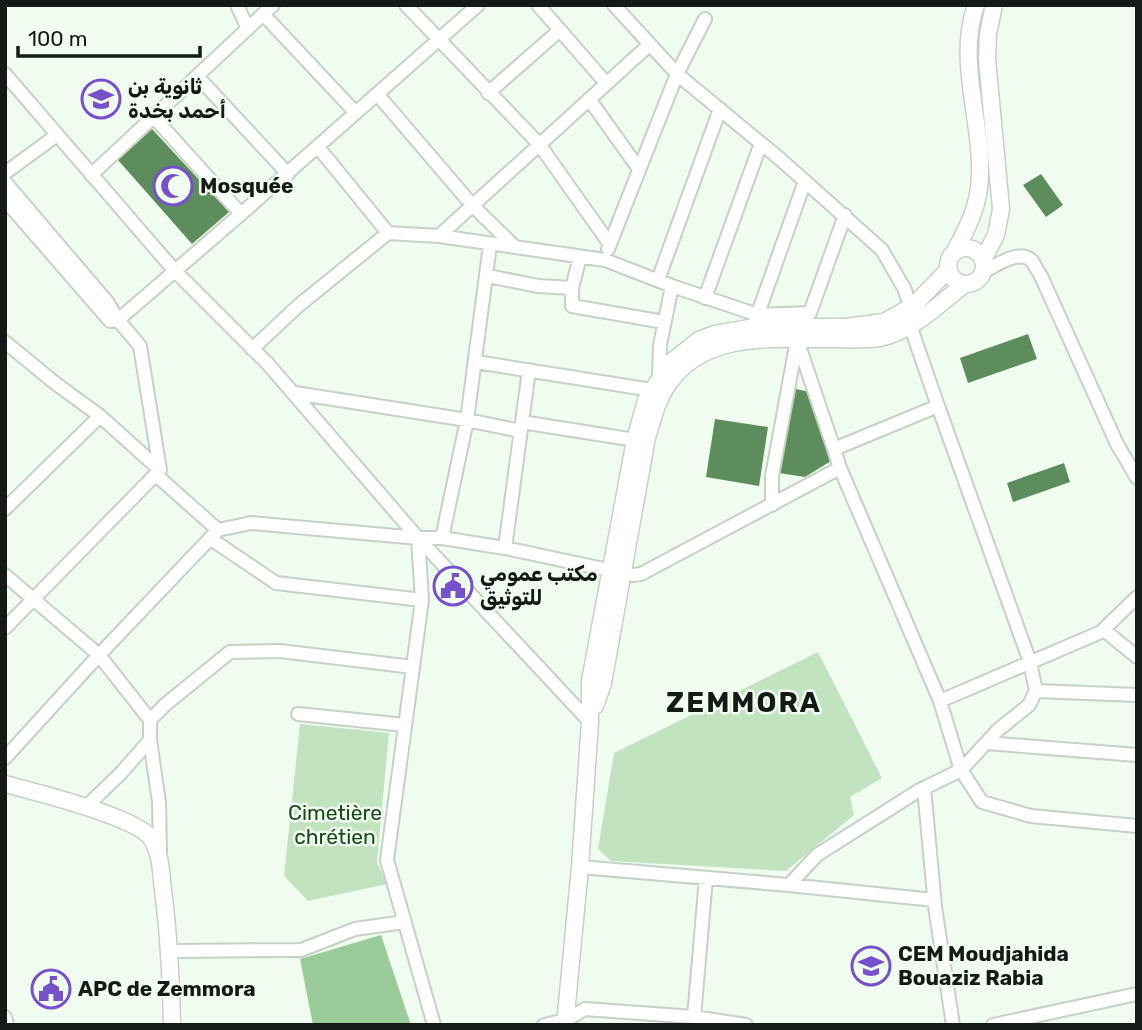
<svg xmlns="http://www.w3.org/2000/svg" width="1142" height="1030" viewBox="0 0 1142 1030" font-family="Rubik,Cairo,sans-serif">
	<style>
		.green { fill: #c2e3c0 }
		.forest { fill: #99cc98 }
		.building { fill: #5d8d5c }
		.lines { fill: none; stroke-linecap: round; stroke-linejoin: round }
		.minor-casing { stroke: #c6d1c5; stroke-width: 16 }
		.major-casing { stroke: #c6d1c5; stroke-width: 19 }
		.minor { stroke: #fff; stroke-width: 12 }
		.major { stroke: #fff; stroke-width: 16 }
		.labels { text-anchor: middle; stroke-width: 5; stroke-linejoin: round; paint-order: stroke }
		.poi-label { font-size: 21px; font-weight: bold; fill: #161a16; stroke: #f1fcf0; text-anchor: start }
		.park-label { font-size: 21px; fill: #164a18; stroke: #f1fcf0 }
		.district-label { font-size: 28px; font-weight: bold; letter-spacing: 2px; fill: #161a16; stroke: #f1fcf0 }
	</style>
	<rect width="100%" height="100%" fill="#f1fcf0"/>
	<path class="green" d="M 818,652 L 882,778 L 850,797 L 854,815 L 786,871 L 611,861 L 598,849 L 614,753 Z
		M 300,724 L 389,733 L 377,862 L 387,884 L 308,901 L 284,876 Z"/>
	<path class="forest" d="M 381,935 L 411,1025 L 313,1025 L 300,959 Z"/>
	<path class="building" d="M 152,129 L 229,212 L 192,244 L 118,160 Z
		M 1041,174 L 1063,205 L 1046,217 L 1023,185 Z
		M 1028,334 L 1037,359 L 968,383 L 960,358 Z
		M 796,389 L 810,392 L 831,461 L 805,477 L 779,473 Z
		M 715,419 L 768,427 L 759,486 L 706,477 Z
		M 1064,463 L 1070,482 L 1013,502 L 1007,483 Z"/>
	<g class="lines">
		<defs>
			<path id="minor" d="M 237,5 L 248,29
				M 406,5 L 539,144 L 609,243
				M 538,5 L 606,83
				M 614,5 L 677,74 L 780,159 L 882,250 L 904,288 L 911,308 L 910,325 L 938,406
				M 263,14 L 355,112
				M 5,74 L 174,270 L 268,364 L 418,538 L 590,722
				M 197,76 L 288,174
				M 488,93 L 560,30
				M 378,95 L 472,205 L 515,247
				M 589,99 L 639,169
				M 153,116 L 241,214
				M 318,147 L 388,233 L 439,236 L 605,260 L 672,286 L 758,315 L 810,313 L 845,215
				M 5,173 L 57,135
				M 91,175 L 273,5
				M 5,182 L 108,303 L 118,320
				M 5,200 L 110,321 L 118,320
				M 439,236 L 649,45
				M 608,249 L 677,74 L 705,19
				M 580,257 L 572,288 L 572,306 L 664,322
				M 983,272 C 995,266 1020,248 1032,261 C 1035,265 1038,272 1041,276 L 1117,444 L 1137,478
				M 488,276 L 538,286 L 572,288
				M 658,280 L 720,109
				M 705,298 L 761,143
				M 755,322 L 805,181
				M 797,340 L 834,449
				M 5,342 L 55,383 L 100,416
				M 252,349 L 298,306 L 388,233
				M 476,362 L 652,390
				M 659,378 L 660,345 L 672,286
				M 295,393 L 467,420 L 521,431
				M 522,422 L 635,440
				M 840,468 L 940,701 L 961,770 L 982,802 L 1031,816 L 1137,826
				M 156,475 L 218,530
				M 772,505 L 772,476 L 797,340
				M 5,509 L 100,416 L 160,470
				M 418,538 L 442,538 L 505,548 L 632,575 L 641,574 L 840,468 L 834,449 L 938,406 L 1030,662 L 1036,691 L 1029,705 L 998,730 L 961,770 L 918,791 L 817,855 L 789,885 L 934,900 L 953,1025
				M 442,538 L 467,420 L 490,245
				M 211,539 L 276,583 L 422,600
				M 505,548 L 529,370
				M 5,575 L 99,655 L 150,720 L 166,704 L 230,652 L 280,651 L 413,667
				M 5,628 L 160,470 L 140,346 L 118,320 L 241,214 L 478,5
				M 1104,630 L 1137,657
				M 1036,691 L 1137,695
				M 940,701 L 1101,632 L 1137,597
				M 298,714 L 405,725
				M 150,720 L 150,740 L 159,802 L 160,852
				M 986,743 L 1137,755
				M 5,758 L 99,655 L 218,530 L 251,523 L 418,538 L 422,600 L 387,860 L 434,1025
				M 924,788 L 935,906
				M 86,807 L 121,773 L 150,740
				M 580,867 L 789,885
				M 170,951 L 301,950 L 355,929 L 404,922
				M 5,1017 L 7,1025
				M 694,1017 L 706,878
				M 544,1025 L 566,1020 L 585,1009 L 694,1017 L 746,1025
				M 993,1025 L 1137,994"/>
			<path id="major" d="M948 266a18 18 0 1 1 36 0a18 18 0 1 1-36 0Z
				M 954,253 C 965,232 976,213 979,188 C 986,128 955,64 976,5
				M 983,260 L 996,235 L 1001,209 L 987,59 L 988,34 L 994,5
				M 595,706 L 603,683 L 647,437 C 653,419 657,399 669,383 C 706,330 775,340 832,339 C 847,339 864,341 880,338 C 913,331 939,304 965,284
				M 5,784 C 35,792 134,816 151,838 C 161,852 161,874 163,890 C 169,935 171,979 172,1025
				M 565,1025 L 580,867 L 590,722 L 590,681 L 635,440 L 646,400 L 671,362 L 699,340 L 715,334 L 755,327 L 846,327 L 884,322 L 913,306 L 949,269"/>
		</defs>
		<use href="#minor" class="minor-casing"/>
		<use href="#major" class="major-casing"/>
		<use href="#minor" class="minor"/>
		<use href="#major" class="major"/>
	</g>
	<defs>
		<symbol id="school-ring" viewBox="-11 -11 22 22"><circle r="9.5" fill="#f1fcf0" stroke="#7751cb" stroke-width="1.5"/><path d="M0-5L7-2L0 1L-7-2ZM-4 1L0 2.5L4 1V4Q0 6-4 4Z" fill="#7751cb"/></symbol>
		<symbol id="mosque-ring" viewBox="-11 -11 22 22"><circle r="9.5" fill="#f1fcf0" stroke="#7751cb" stroke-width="1.5"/><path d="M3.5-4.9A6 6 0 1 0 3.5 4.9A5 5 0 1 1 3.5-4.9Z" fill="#7751cb"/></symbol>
		<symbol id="civic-ring" viewBox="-11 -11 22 22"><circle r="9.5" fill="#f1fcf0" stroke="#7751cb" stroke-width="1.5"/><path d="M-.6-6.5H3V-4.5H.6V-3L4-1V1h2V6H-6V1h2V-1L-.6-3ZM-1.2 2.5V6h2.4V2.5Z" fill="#7751cb"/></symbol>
	</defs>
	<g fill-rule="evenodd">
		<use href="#school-ring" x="79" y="77" width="44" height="44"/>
		<use href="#mosque-ring" x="151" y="164" width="44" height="44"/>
		<use href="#civic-ring" x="431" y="564" width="44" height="44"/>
		<use href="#school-ring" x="849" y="944" width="44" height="44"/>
		<use href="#civic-ring" x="29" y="967" width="44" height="44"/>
	</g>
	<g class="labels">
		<g class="poi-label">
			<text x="128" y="94">ثانوية بن<tspan x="128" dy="24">أحمد بخدة</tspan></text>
			<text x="200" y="193">Mosquée</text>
			<text x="480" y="581">مكتب عمومي<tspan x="480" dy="24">للتوثيق</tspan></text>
			<text x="898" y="961">CEM Moudjahida<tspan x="898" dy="24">Bouaziz Rabia</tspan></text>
			<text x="78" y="996">APC de Zemmora</text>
		</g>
		<g class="park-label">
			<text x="335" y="820">Cimetière<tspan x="335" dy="24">chrétien</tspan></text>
		</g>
		<g class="district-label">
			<text x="744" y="712">ZEMMORA</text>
		</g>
	</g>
	<rect width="1142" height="1030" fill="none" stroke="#161a16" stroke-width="14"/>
	<path d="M18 46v10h182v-10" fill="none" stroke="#161a16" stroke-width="3.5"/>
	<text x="28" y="46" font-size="21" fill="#161a16" stroke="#f1fcf0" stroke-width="5" paint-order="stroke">100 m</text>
</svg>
